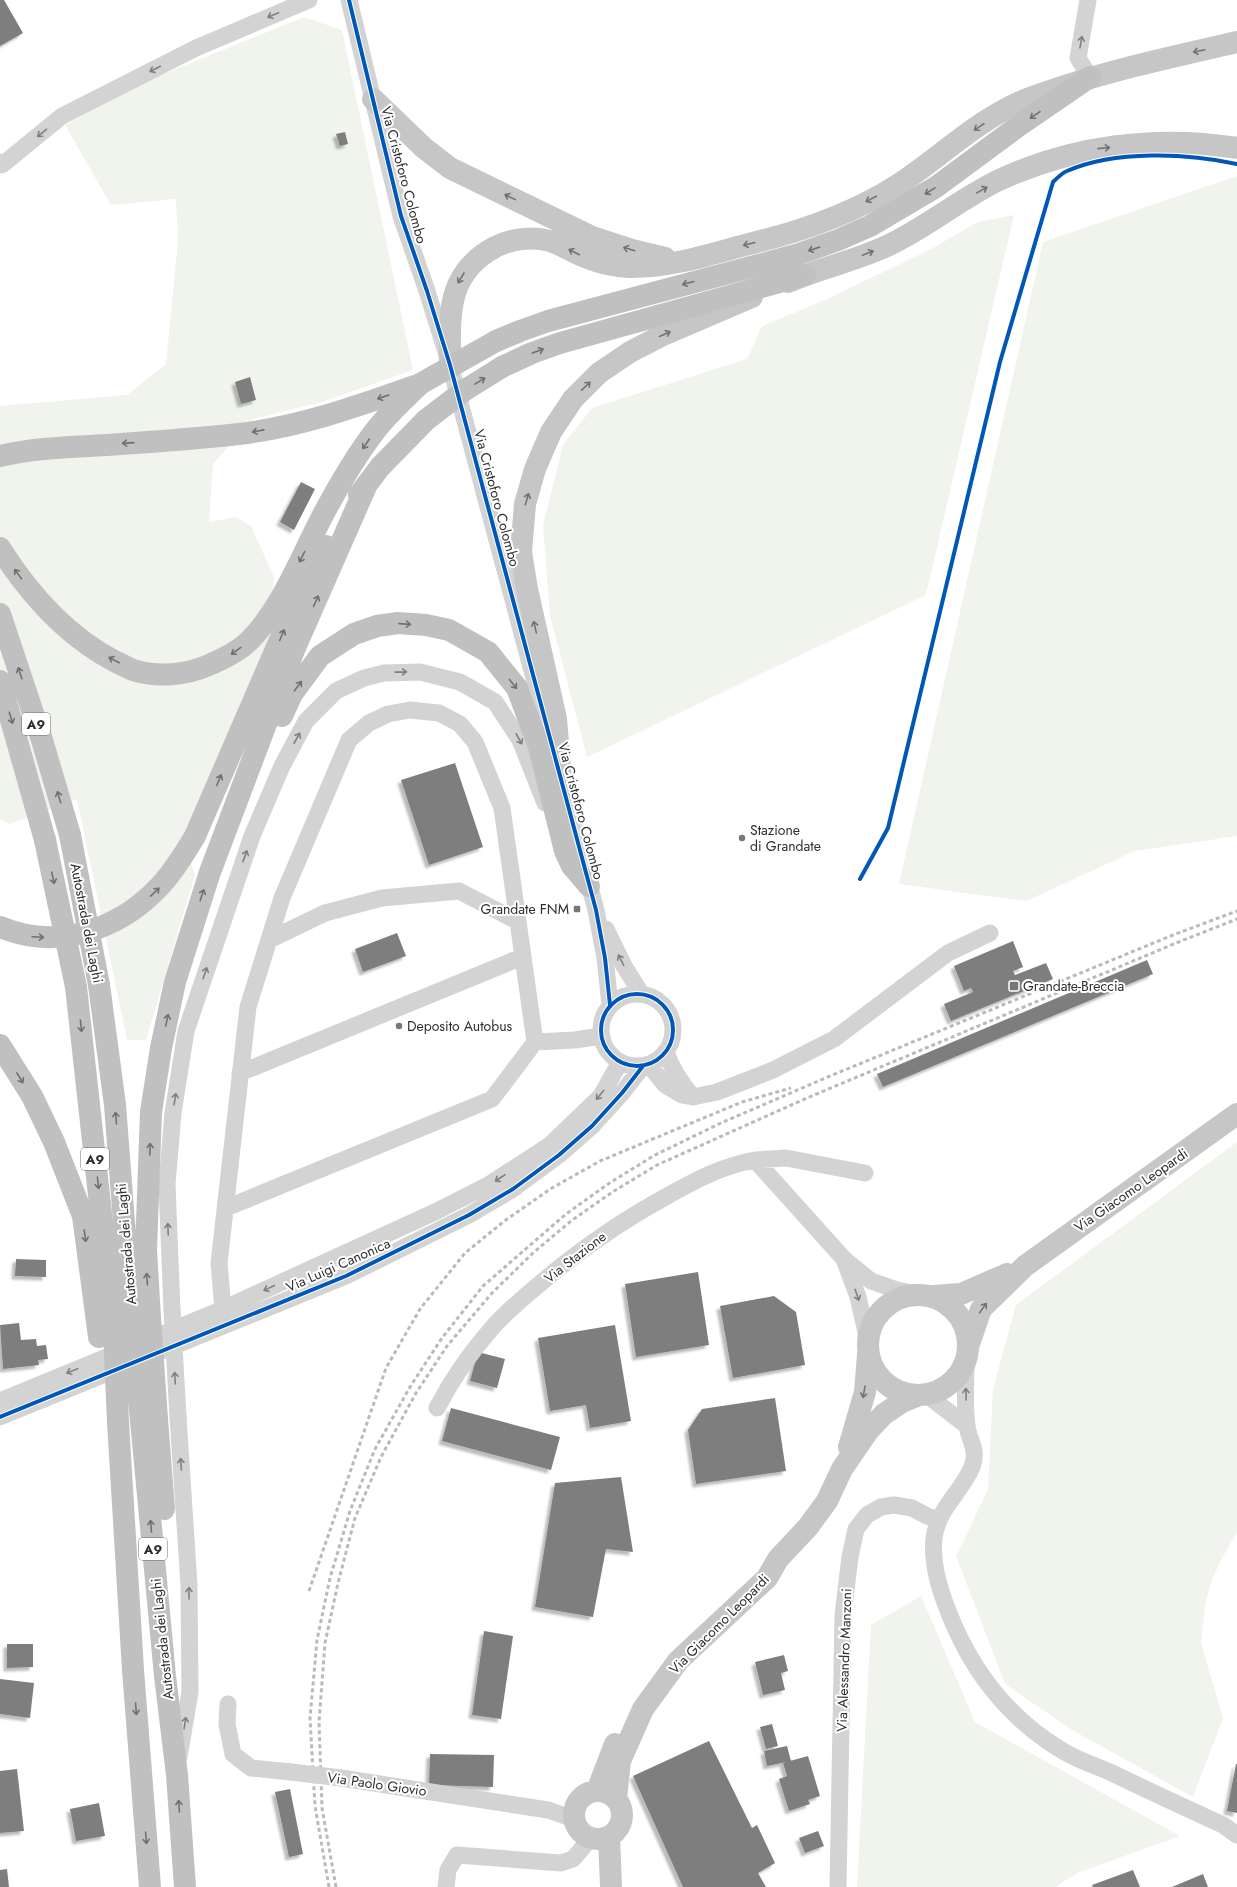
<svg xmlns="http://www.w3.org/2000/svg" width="1237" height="1887" viewBox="0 0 1237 1887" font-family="Jost,sans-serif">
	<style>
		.green { fill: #f0f4ec }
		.building { fill: #7e7e7e; filter: url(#shadow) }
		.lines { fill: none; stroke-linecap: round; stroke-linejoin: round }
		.minor { stroke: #d3d3d3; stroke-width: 17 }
		.major { stroke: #c6c6c6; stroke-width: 22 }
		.highway { stroke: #c0c0c0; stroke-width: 22 }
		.rail { stroke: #bababa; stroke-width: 3; stroke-dasharray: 4 3; stroke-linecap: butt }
		.minor-bridge { stroke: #d3d3d3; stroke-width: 17 }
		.highway-bridge { stroke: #c0c0c0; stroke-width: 22 }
		.cycleway-casing { stroke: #fff; stroke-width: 6 }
		.cycleway { stroke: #0057b8; stroke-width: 4 }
		.oneway { stroke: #808080 }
		.oneway2 { stroke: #727272 }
		.oneway3 { stroke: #707070 }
		.poi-dot { fill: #777; stroke: #fff; stroke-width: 1.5 }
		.labels { text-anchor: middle; stroke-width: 4; stroke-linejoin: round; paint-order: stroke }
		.shield { fill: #fff; stroke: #6d6d6d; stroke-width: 1 }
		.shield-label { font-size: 13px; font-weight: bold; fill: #2e2e2e }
		.street-label { font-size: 14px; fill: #2e2e2e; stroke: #fff }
		.poi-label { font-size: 14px; fill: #2e2e2e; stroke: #fff; text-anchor: start }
	</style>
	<defs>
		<filter id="shadow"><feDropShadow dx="-3.5" dy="3.5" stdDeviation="1" flood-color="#0004"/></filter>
	</defs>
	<rect width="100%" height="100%" fill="#fff"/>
	<path class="green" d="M 304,17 L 342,30 L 413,370 L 322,402 L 253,419 L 213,464 L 209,522 L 236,517 L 251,526 L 274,577 L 269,643 L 185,844 L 195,875 L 146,1040 L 127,1040 L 77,799 L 9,824 L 0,819 L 0,406 L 127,395 L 166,364 L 178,240 L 176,199 L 111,205 L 65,125 L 144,82 Z
		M 1237,176 L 1237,836 L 1135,851 L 1026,901 L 899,884 L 1043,242 Z
		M 1014,215 L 926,595 L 587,757 L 550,616 L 543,525 L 563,445 L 592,408 L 747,359 L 762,326 L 825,300 L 931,249 L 978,222 Z
		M 1237,1142 L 1237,1532 L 1221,1560 L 1211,1582 L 1205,1606 L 1201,1643 L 1223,1718 L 1193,1797 L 1072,1730 L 1005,1684 L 956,1556 L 988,1490 L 993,1389 L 1016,1305 Z
		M 921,1596 L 975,1722 L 1180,1836 L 1077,1873 L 1055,1887 L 857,1887 L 871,1625 Z"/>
	<path class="building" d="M 0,0 L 4,0 L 23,33 L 0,46 Z
		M 345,132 L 348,144 L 340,146 L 336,134 Z
		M 250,377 L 256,400 L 241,404 L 235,382 Z
		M 301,482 L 315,489 L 294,530 L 280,522 Z
		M 455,763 L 483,847 L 429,865 L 401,780 Z
		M 397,933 L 406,956 L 363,972 L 355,949 Z
		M 1013,941 L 1023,967 L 1013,971 L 1015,975 L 1046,963 L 1053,979 L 951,1021 L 944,1004 L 973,992 L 971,988 L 964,991 L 954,966 Z
		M 1147,960 L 1153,974 L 883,1087 L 877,1074 Z
		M 16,1259 L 46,1260 L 46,1277 L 15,1276 Z
		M 698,1272 L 709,1345 L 636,1357 L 625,1284 Z
		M 774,1296 L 796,1312 L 805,1365 L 733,1378 L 720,1306 Z
		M 19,1323 L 21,1340 L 36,1339 L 37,1346 L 46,1345 L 48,1359 L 38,1360 L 39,1365 L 3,1369 L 0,1325 Z
		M 615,1325 L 631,1421 L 590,1428 L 586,1405 L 550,1411 L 538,1338 Z
		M 478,1352 L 505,1359 L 497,1388 L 470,1381 Z
		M 775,1398 L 786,1471 L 696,1484 L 688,1430 L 702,1409 Z
		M 451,1408 L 560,1437 L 551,1470 L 442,1441 Z
		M 621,1477 L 633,1552 L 606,1549 L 593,1617 L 535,1607 L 555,1483 Z
		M 484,1631 L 513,1636 L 501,1719 L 472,1715 Z
		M 7,1644 L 33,1644 L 33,1667 L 7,1668 Z
		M 784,1655 L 788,1671 L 781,1673 L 785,1690 L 763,1695 L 755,1662 Z
		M 0,1679 L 34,1683 L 30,1718 L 0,1714 Z
		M 772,1724 L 778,1746 L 766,1749 L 760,1727 Z
		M 709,1741 L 752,1828 L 757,1825 L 775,1863 L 758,1873 L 766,1887 L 683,1887 L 633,1776 Z
		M 787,1746 L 791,1761 L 767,1766 L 764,1751 Z
		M 430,1754 L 494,1755 L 493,1787 L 429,1785 Z
		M 808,1756 L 820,1796 L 808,1800 L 810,1804 L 789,1811 L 779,1779 L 787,1776 L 783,1763 Z
		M 1236,1764 L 1237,1764 L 1237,1813 L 1227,1811 Z
		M 17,1769 L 24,1831 L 0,1833 L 0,1771 Z
		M 290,1789 L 303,1854 L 289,1857 L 275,1792 Z
		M 99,1803 L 105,1836 L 76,1841 L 70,1809 Z
		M 818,1831 L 824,1846 L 805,1853 L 799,1838 Z
		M 7,1869 L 9,1887 L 0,1887 L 0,1870 Z
		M 1133,1870 L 1140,1887 L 1093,1887 L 1092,1885 Z
		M 1203,1874 L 1208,1887 L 1172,1887 Z"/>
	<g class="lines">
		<path class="minor" d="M 349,0 L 401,216 L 427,291 L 450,365 L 550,738
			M 1088,0 L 1078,58 L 1090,77
			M 0,162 L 2,165 L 62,116 L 196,48 L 309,0
			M 560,777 L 596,910 L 605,958 L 610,1005
			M 606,929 L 624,966 L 641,993
			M 269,940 L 325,913 L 382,898 L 459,891 L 517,921
			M601 1030a36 36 0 1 1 72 0a36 36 0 1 1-72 0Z
			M 666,1052 C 672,1070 681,1083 693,1097
			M 649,1065 L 665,1085 L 682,1095 L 693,1097 L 717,1092 L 773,1070 L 834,1039 L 948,953 L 990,933
			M 240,1073 L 522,957
			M 755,1160 L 786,1158 L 865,1173
			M 226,1208 L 492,1099 L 535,1042
			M 844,1259 L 858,1297 L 868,1341
			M 223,1309 L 219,1263 L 248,1007 L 282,898 L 349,740 L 369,723 L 388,714 L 410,710 L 439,713 L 460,724 L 475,742 L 502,808 L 535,1042 L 575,1040 L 601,1036
			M 172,1310 L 167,1184 L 173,1113 L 186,1031 L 252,836 L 282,766 L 306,721 L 336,691 L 364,678 L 384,673 L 420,672 L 460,682 L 495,702 L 520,740 L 545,803
			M 966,1362 C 966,1383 964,1405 967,1425 C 968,1440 979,1448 972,1467 C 961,1493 938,1508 934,1538 C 931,1567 942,1597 953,1623 C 975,1674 1010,1718 1058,1748 C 1074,1759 1094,1765 1112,1773 C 1149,1791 1186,1808 1223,1825 L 1237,1835
			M 927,1395 L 967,1426
			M 0,1401 L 223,1309 L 435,1212 L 490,1184 L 550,1145 L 601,1096 L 620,1062
			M 437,1408 C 452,1379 470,1353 492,1328 C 505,1313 521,1300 536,1287 C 578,1251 621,1221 669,1195 C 698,1179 722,1166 755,1160 L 844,1259 L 871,1281 L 897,1290 L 919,1294
			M 0,1417 L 346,1276 L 469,1215 L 513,1189 L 559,1155 L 592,1126 L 622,1093 L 643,1066
			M 178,1417 L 189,1585 L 190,1692 L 179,1757
			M 228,1704 L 227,1724 L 233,1754 L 251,1768 L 291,1772
			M 341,1778 L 548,1810 L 574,1819
			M 446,1887 L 448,1870 L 457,1855 L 561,1863 L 573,1859 L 590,1839
			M 838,1887 L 843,1615 L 850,1557 L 856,1529 L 867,1515 L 881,1507 L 894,1505 L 912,1508 L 927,1516 L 939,1520"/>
		<path class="major" d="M 373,99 L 424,148 L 450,168 L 592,237 L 632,250 L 665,258
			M 788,282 C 822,267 860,260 893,243 C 929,225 961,199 997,181 C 1071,146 1156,135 1237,148
			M 450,365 C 450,316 445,274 495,247 C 511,239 532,236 550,241 C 563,245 575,254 588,258 C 600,263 616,266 629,267 C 671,268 713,253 753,243 C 802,231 853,213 896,186 C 938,159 975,122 1020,102 C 1032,97 1044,93 1056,89 C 1115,69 1176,56 1237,42
			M 562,790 L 556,719 L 527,589 L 521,552 L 525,504 L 535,469 L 551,432 L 573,399 L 599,373 L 630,352 L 661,336 L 752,297
			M868 1345a50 50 0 1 1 100 0a50 50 0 1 1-100 0Z
			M 933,1296 L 961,1294 L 1007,1274
			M 969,1344 L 981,1309 L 1025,1266 L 1237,1114
			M 849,1447 L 865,1392 L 868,1354
			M574 1815a24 24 0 1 1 48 0a24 24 0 1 1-48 0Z
			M 597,1791 L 615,1744
			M 616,1798 L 620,1761 L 643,1709 L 678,1661 L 767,1578 L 778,1559 L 808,1527 L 827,1501 L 842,1469 L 868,1431 L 884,1414 L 902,1402 L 919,1395
			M 609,1837 L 611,1887"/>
		<path class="highway" d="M 496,341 L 520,331 L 548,321 L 796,255 L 838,240 L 870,226 L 936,187 L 1017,127 L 1090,77
			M 502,367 L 532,353 L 560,343 L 805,275
			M 0,456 C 35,448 70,447 106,445 C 150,442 195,439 239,434 C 300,427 358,406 415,386
			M 359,495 L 380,467 L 426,420
			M 0,548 C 29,594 68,637 116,662 C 122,664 127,668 133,670 C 158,678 186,675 209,665 C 223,659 238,652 249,641 C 282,609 302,554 324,513 C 339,485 355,457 375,431 C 388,414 405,399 420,384
			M 0,614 L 42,740 L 70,835
			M 0,681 L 45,840
			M 282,716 L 292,694 L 320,656 L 354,634 L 377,626 L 398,623 L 426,625 L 449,630 L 488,652 L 517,688 L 539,747 L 565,851 L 572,866 L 589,886
			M 0,927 C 57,951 119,930 160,886 C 174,871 185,853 195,836 L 295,605 L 326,546
			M 99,985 L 115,1105 L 132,1325
			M 76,987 L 114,1331
			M 0,1045 L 32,1096 L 54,1142 L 83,1216 L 99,1337
			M 150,1318 L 146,1250 L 151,1112 L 161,1048 L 175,982 L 210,872 L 294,650 L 367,484
			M 157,1419 L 164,1509
			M 141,1421 L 165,1676 L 177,1775 L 185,1887
			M 118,1422 L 133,1670 L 150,1887"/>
		<path class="rail" d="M 309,1591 L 386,1368 L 420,1309 L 465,1253 L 507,1219 L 552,1188 L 600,1161 L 742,1102 L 791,1088
			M 329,1887 L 315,1806 L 310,1718 L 317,1640 L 330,1578 L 350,1511 L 375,1449 L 410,1387 L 442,1338 L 483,1286 L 566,1214 L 611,1182 L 655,1155 L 721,1123 L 830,1076 L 1173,935 L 1237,911
			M 336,1887 L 322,1808 L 319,1722 L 325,1643 L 338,1583 L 355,1518 L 381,1457 L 416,1393 L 447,1346 L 492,1293 L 533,1253 L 571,1221 L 614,1191 L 657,1165 L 807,1098 L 1176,943 L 1237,919"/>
		<path class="minor-bridge" d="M 172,1310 L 178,1417
			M 291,1772 L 341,1778"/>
		<path class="highway-bridge" d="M 420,384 L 496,341
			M 426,420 L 465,390 L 502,367
			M 70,835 L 99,985
			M 45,840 L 76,987
			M 150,1318 L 157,1419
			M 132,1325 L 141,1421
			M 114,1331 L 118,1422"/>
		<defs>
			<path id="cycleway" d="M 349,0 L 401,216 L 427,291 L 450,365 L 596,910 L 605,958 L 610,1005
				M 860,879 L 888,828 L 1000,362 L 1053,182 C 1057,178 1062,173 1067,171 C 1115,150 1187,153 1237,164
				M601 1030a36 36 0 1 1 72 0a36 36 0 1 1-72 0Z
				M 0,1417 L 346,1276 L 469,1215 L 513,1189 L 559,1155 L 592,1126 L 622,1093 L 643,1066"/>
		</defs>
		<use href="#cycleway" class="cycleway-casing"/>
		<use href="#cycleway" class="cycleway"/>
	</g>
	<defs><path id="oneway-shaft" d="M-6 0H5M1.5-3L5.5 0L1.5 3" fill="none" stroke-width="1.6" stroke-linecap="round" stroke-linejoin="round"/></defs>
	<g class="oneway">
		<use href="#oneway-shaft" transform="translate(273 15) rotate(157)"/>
		<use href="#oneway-shaft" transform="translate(1081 42) rotate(-80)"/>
		<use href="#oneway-shaft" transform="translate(155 69) rotate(153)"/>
		<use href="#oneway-shaft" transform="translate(42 133) rotate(141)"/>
		<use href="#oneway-shaft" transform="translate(401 672) rotate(-1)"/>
		<use href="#oneway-shaft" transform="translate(297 738) rotate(-61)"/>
		<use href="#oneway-shaft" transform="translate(519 739) rotate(61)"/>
		<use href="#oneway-shaft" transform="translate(245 856) rotate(-70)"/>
		<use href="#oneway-shaft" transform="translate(621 960) rotate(-117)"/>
		<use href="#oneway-shaft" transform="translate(205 973) rotate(-72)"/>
		<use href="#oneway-shaft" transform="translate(600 1095) rotate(129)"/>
		<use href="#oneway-shaft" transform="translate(175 1099) rotate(-81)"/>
		<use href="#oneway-shaft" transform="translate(500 1178) rotate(147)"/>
		<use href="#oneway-shaft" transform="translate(168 1229) rotate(-92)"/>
		<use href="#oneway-shaft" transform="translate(269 1288) rotate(155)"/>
		<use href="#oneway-shaft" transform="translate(857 1295) rotate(71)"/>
		<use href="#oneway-shaft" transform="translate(72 1371) rotate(158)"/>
		<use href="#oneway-shaft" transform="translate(175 1378) rotate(-93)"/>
		<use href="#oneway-shaft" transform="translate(966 1394) rotate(-91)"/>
		<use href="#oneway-shaft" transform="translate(181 1464) rotate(-94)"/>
		<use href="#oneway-shaft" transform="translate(189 1593) rotate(-90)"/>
		<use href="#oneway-shaft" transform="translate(185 1723) rotate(-81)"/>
	</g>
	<g class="oneway2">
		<use href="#oneway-shaft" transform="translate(1199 51) rotate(168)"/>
		<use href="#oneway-shaft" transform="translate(979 127) rotate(146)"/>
		<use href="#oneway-shaft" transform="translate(1104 148) rotate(-6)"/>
		<use href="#oneway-shaft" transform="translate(982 190) rotate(-29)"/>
		<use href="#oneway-shaft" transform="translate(510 197) rotate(-154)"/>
		<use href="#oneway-shaft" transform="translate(871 199) rotate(152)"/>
		<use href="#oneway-shaft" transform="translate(749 244) rotate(166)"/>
		<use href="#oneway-shaft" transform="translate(629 249) rotate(-163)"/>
		<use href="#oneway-shaft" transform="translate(574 252) rotate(-153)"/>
		<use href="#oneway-shaft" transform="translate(868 253) rotate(-21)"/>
		<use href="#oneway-shaft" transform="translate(461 278) rotate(121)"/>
		<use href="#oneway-shaft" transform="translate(665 334) rotate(-24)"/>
		<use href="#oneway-shaft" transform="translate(586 386) rotate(-44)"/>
		<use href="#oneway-shaft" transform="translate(527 499) rotate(-74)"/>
		<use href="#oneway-shaft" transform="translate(535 627) rotate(-103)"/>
		<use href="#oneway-shaft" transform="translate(983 1308) rotate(-55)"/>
		<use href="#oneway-shaft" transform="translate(864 1392) rotate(100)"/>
	</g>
	<g class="oneway3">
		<use href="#oneway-shaft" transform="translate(1035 115) rotate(145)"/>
		<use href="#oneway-shaft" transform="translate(930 191) rotate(148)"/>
		<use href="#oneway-shaft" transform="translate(814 249) rotate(161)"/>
		<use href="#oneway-shaft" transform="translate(688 283) rotate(165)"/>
		<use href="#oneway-shaft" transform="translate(538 351) rotate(-20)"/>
		<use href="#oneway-shaft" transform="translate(480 381) rotate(-31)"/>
		<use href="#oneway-shaft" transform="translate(383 397) rotate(161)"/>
		<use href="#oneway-shaft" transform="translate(258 431) rotate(169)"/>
		<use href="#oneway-shaft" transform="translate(128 443) rotate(176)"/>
		<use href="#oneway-shaft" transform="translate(366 444) rotate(124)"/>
		<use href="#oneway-shaft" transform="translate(302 557) rotate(117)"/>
		<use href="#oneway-shaft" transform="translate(18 574) rotate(-126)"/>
		<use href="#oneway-shaft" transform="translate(316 601) rotate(-66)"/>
		<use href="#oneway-shaft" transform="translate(405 624) rotate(4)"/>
		<use href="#oneway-shaft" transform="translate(282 635) rotate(-67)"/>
		<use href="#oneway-shaft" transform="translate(236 651) rotate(144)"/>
		<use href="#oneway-shaft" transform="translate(114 660) rotate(-153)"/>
		<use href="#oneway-shaft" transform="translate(20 673) rotate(-108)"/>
		<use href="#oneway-shaft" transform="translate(513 684) rotate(52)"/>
		<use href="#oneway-shaft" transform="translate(298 686) rotate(-53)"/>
		<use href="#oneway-shaft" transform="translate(11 718) rotate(73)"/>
		<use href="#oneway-shaft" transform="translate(219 780) rotate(-67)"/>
		<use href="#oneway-shaft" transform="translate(59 797) rotate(-107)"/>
		<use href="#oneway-shaft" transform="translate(53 878) rotate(78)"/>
		<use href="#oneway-shaft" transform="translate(155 892) rotate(-44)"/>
		<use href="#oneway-shaft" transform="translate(202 895) rotate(-72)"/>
		<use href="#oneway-shaft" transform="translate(38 937) rotate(3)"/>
		<use href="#oneway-shaft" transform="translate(167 1020) rotate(-78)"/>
		<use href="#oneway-shaft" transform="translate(81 1026) rotate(84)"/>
		<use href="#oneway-shaft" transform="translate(20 1078) rotate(58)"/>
		<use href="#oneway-shaft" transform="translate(116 1118) rotate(-95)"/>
		<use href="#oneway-shaft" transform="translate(150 1149) rotate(-88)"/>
		<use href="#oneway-shaft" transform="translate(98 1183) rotate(84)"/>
		<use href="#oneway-shaft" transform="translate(85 1236) rotate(82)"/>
		<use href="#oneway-shaft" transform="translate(147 1279) rotate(-94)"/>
		<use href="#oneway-shaft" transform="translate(151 1526) rotate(-95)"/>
		<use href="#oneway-shaft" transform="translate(136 1709) rotate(86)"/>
		<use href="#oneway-shaft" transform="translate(179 1806) rotate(-94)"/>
		<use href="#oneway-shaft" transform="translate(146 1838) rotate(86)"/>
	</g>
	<g class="poi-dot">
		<circle cx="742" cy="838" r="4"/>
		<rect x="573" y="905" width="8" height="8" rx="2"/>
		<rect x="1009" y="981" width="10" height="10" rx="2"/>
		<circle cx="399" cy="1026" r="4"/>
	</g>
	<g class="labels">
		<g class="shield">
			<rect x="22" y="713" width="28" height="22" rx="3"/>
			<rect x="81" y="1148" width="28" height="22" rx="3"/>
			<rect x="139" y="1538" width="28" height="22" rx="3"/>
		</g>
		<g class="shield-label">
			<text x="36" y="729">A9</text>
			<text x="95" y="1164">A9</text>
			<text x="153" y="1554">A9</text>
		</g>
		<g class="street-label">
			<text transform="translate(404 175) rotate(75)" y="5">Via Cristoforo Colombo</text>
			<text transform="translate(497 498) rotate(75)" y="5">Via Cristoforo Colombo</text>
			<text transform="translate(581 811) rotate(75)" y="5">Via Cristoforo Colombo</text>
			<text transform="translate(87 923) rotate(79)" y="5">Autostrada dei Laghi</text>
			<text transform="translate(1131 1190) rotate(-35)" y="5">Via Giacomo Leopardi</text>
			<text transform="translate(126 1244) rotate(-95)" y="5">Autostrada dei Laghi</text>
			<text transform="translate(575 1257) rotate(-38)" y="5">Via Stazione</text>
			<text transform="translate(338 1265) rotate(-24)" y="5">Via Luigi Canonica</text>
			<text transform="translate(719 1624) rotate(-45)" y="5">Via Giacomo Leopardi</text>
			<text transform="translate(162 1639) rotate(-96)" y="5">Autostrada dei Laghi</text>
			<text transform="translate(844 1660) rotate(-88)" y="5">Via Alessandro Manzoni</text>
			<text transform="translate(377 1784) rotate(8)" y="5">Via Paolo Giovio</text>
		</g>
		<g class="poi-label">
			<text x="750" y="835">Stazione<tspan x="750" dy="16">di Grandate</tspan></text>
			<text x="569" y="914" text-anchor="end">Grandate FNM</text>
			<text x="1023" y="991">Grandate-Breccia</text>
			<text x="407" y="1031">Deposito Autobus</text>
		</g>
	</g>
</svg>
